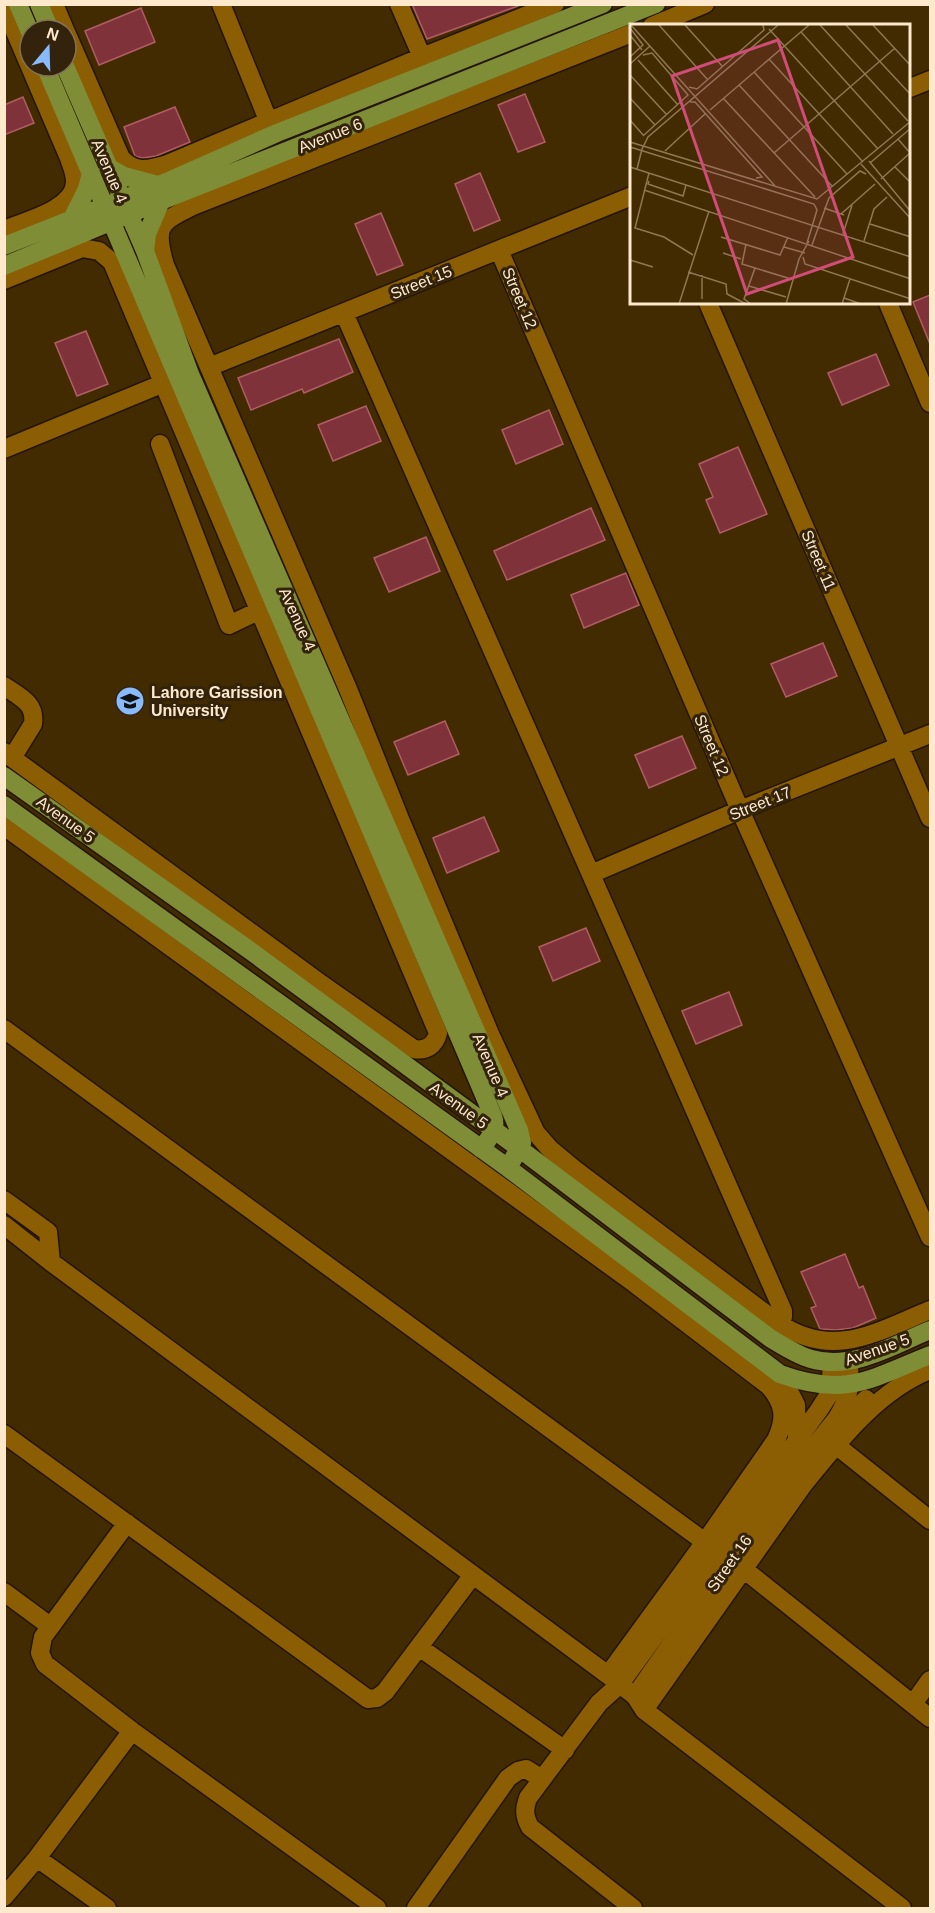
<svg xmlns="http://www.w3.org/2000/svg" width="935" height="1913" viewBox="0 0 935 1913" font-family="Arial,sans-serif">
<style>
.building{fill:#80323b;stroke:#b05d65;stroke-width:1.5}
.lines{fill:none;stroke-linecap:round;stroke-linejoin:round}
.minor-casing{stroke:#241501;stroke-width:21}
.major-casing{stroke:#241501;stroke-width:21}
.minor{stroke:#8c5e04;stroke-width:18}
.major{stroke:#7f8d37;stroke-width:18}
.labels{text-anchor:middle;stroke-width:6;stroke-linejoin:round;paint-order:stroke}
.street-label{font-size:16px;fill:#fee9cd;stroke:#33230c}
.poi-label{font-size:16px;font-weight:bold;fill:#fee9cd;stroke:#33230c;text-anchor:start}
.inset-road{fill:none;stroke:#8e7753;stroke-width:1.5}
.view{fill:#d14c78;fill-opacity:0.15;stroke:#d14c78;stroke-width:3}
.inset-edge{fill:none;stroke:#fee9cd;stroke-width:3}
</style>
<rect width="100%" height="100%" fill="#432b01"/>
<path class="building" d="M412,4H518V6L427,39Z
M141,8L155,42L99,65L85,31Z
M525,94L545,142L518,152L498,105Z
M23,97L34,123L4,135V105Z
M175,107L190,142L156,156L142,158L135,156L124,127Z
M480,173L500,220L474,231L455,184Z
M381,213L403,265L377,275L355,224Z
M930,295V344L913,302Z
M86,331L108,384L77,396L55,343Z
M339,339L353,372L304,393L302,389L251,410L238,378Z
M876,354L889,385L842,405L828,373Z
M366,406L381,441L333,461L318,425Z
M549,410L563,444L516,464L502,430Z
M738,447L767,514L720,533L706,500L713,497L699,464Z
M591,508L605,540L507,580L494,551Z
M426,537L440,571L389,592L374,558Z
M626,573L639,605L584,628L571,595Z
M823,643L837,676L786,697L771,664Z
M445,721L459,754L408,775L394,742Z
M682,736L696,768L649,788L635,755Z
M484,817L499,851L447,873L433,838Z
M586,928L600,961L553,981L539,947Z
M729,992L742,1025L696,1044L682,1011Z
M845,1254L859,1288L863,1286L876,1318L853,1328L836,1330L820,1329L811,1308L816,1306L801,1272Z"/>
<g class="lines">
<g class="minor-casing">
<path id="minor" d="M54,4L65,30
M221,4L268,120
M399,4L422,57
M4,6L69,158C71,165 75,173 75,181C76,209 25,221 4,230
M652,26L705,4
M66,32L121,158C134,173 148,170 165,165L422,57L555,4
M632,33L193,206C158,223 154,227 165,265L348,689L400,819L490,1034L536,1133L550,1149L574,1169L778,1323
M910,88L930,80
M499,250L740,810L930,1237
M4,280L82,248L99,251L112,262L438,1033C435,1046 426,1051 414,1049L320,983L4,752
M708,303L930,818
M888,303L930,403
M344,313L783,1311V1317L778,1323C834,1360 876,1332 930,1310
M209,367L632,196
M160,444L229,625L260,610
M4,449L164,383
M4,686C20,697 36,703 33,724L12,758
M4,826L634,1283L769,1386C785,1405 786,1418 776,1440L705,1542L608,1675
M591,874L740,810L930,734
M4,1029L705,1542L731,1559L930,1718
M4,1200L48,1232L51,1262
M4,1225L51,1262L608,1675L635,1696L644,1710L902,1908
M780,1374L796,1405L797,1438
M837,1418C850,1397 850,1387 849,1362
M4,1434L368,1699L377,1698L385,1692L473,1575
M837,1446L930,1520
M127,1523L43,1637L40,1653L45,1664L132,1731L377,1908
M4,1592L50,1626
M419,1647L565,1750
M635,1696L775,1496L837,1418L853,1412L866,1399
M913,1704L930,1680
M644,1710L803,1485C838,1442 877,1391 930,1370
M37,1858L107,1908
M4,1897L37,1858L132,1731
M416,1908L508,1778L518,1771L526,1769L542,1779
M633,1908L530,1827C524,1816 524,1809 528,1798L599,1703L620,1684L819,1410L830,1393L832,1363"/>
</g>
<g class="major-casing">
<path id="major" d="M18,4L30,32
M39,4L50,30
M45,66L493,1116C498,1130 489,1138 481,1149
M65,66L145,251L190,374L519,1130L522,1143L508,1168
M108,167L124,176L158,185
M72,219L87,189L91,173
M4,246L171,180L277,133L603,4
M145,251L147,234L161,201
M4,266L161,201L656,4
M4,776L252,952L520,1149L770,1338C783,1346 797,1355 811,1359C853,1371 893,1345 930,1330
M4,805L508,1168L780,1374C846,1398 870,1379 930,1355"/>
</g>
<use href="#minor" class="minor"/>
<use href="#major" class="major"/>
</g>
<defs>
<g id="university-disc" transform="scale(1.5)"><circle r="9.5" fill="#88bafc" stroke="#33230c"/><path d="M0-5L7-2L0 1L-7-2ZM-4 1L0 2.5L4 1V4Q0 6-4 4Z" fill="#111"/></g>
</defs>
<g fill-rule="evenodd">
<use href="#university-disc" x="130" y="701"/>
</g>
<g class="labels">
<g class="street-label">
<text transform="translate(330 135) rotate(-22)" y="6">Avenue 6</text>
<text transform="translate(110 171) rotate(67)" y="6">Avenue 4</text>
<text transform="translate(421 282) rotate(-22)" y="6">Street 15</text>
<text transform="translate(520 298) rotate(67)" y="6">Street 12</text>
<text transform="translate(819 560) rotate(67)" y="6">Street 11</text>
<text transform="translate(298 619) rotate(66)" y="6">Avenue 4</text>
<text transform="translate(712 745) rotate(67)" y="6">Street 12</text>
<text transform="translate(760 803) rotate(-22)" y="6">Street 17</text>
<text transform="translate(66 819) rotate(36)" y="6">Avenue 5</text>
<text transform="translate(491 1065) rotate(67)" y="6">Avenue 4</text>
<text transform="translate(459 1105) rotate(36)" y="6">Avenue 5</text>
<text transform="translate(877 1349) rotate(-19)" y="6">Avenue 5</text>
<text transform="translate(729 1563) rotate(-55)" y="6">Street 16</text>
</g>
<g class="poi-label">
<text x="151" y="698">Lahore Garission<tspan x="151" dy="18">University</tspan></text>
</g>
</g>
<g transform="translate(630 24)">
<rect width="280" height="280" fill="#432b01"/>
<path class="inset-road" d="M1,1L146,163M29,1L77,55M55,1L92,42M190,1L278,97M216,1L281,71M243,1L281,42M0,4L13,21L0,33M139,5L248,125M171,8L263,110M0,11L12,26M13,31L22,29L58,71L14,111M139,35L233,138M8,36L48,81M0,40L20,22M124,48L217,150M0,51L37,91M109,61L202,162M59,63L67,65L134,6L133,1M0,74L25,101M93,74L185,173M60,78H65L132,153L126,154M80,86L179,1M0,96L14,112M268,115L281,130M0,118L187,175L281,97M0,123L184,180L187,186L177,219M12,125L18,113L148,1M35,127L76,89M144,129L265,24M239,137L281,188M240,139L281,104M231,140L281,195M0,143L281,233M265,143L281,159M7,145L12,125M19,149L5,204L34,213L63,231M251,155L280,129M19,157L18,160L53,172L56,161M14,166L281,255M194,184L214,191M211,190L245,160M240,200L281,213M213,210L222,181M91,213L150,231L158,213M234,217L244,185L257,173M116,220L112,240L161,255M182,221L199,174L230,147L236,150M154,223L175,229M93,229L111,235M173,233L175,240L281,275M0,236L23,243M58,248L96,260L97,270L116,280M72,251V275M119,262L156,273M214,274L231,280M49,280L79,187M121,280L114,275L125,244M156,280L169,235L179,217M212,280L220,255"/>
<path class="view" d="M148,16L223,233L117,270L42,52Z"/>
<rect width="280" height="280" class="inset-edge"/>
</g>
<rect width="935" height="1913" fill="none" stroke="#fee9cd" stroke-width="12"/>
<g transform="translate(48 48) rotate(19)"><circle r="28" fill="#33230c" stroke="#847259" stroke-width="1.5"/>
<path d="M0-4.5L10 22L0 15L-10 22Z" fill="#88bafc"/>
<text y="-9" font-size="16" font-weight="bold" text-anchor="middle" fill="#fee9cd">N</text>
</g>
</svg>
